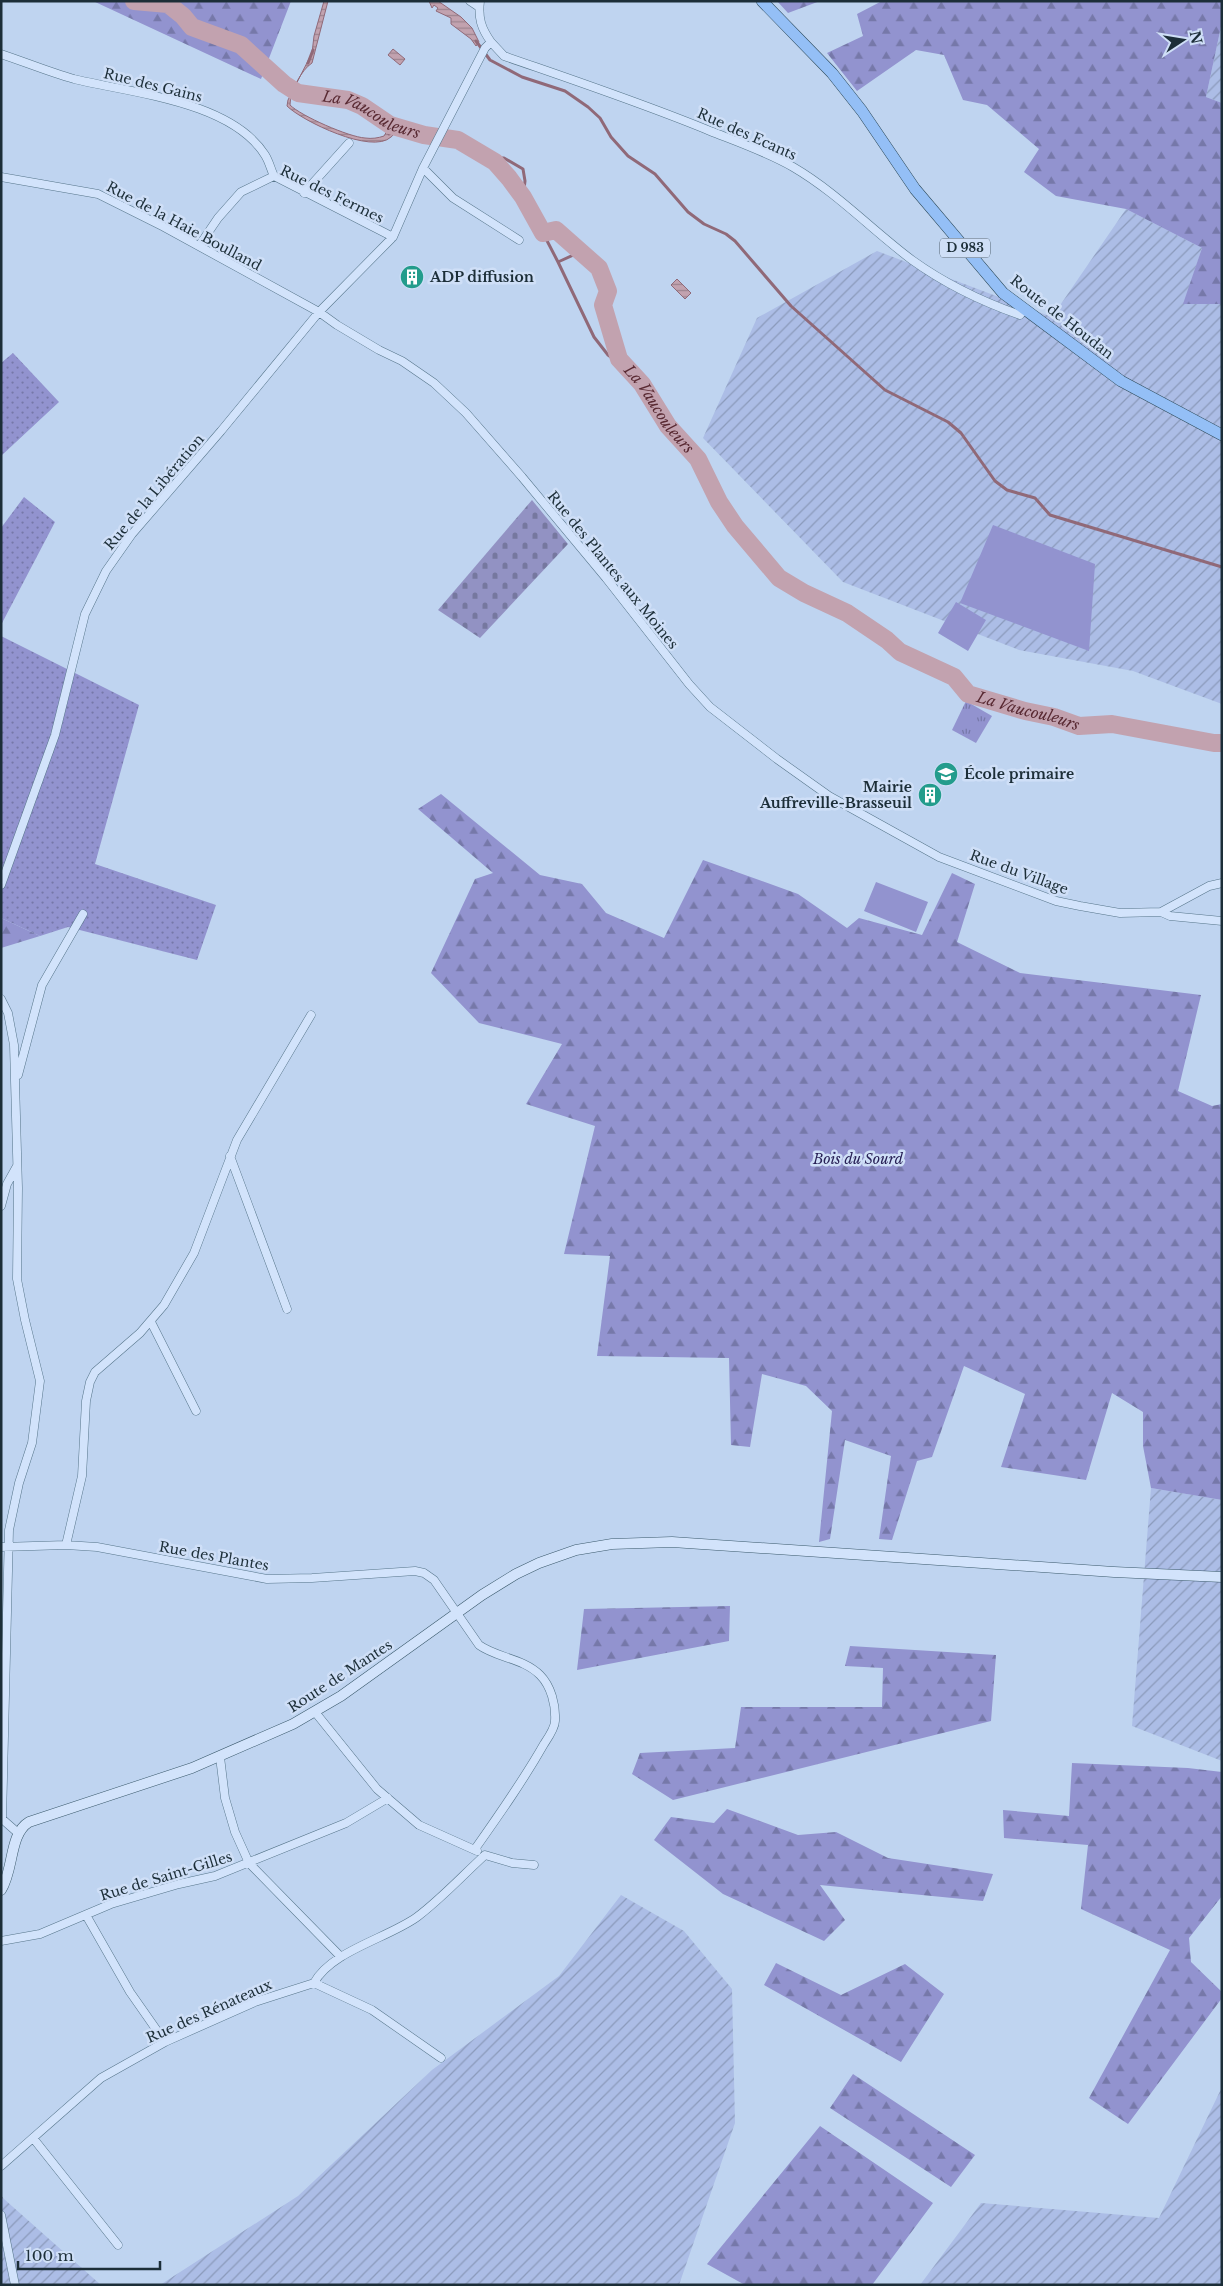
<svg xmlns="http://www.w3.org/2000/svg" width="1223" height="2286" viewBox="0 0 1223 2286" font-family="'Libre Baskerville',serif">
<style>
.farmland{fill:url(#farmland-furrows)}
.grass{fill:url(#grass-dots)}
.forest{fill:url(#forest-firs)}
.cemetery{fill:url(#cemetery-stones)}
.park{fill:url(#park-tufts)}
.garden{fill:#9293cf}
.water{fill:url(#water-rules);stroke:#906978}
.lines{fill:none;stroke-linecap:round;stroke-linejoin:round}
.stream{stroke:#906978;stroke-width:3}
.river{stroke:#c2a2af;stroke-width:18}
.minor-casing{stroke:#56758a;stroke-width:9}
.secondary-casing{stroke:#3a596b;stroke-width:11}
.primary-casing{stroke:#2b4857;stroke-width:12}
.minor{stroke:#d2e3fb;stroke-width:8}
.secondary{stroke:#d2e3fb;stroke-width:10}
.primary{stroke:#94bff6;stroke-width:11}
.labels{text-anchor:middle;stroke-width:5;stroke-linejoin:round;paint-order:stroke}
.shield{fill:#cfdff7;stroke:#526371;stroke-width:1}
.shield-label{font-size:12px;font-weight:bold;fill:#1c2e38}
.street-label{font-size:14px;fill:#1c2e38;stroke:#cfdff7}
.poi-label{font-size:14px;font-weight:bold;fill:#1c2e38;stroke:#cfdff7;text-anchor:start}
.park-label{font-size:14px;font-style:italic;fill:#282156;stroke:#cfdff7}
.water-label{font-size:15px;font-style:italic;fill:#592a33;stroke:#cfdff7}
</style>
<defs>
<pattern id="farmland-furrows" width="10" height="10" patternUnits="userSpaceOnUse" patternTransform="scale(1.25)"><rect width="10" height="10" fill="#acbde6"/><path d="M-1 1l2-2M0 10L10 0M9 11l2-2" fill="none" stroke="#8b9abb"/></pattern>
<pattern id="grass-dots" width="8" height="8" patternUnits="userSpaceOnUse" patternTransform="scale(1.25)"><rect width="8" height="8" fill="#9293cf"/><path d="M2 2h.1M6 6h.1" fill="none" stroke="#7678a9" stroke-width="1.8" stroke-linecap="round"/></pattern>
<pattern id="forest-firs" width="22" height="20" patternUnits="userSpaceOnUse" patternTransform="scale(1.25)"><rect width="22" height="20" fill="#9293cf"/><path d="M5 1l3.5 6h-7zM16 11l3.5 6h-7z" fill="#7678a9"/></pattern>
<pattern id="cemetery-stones" width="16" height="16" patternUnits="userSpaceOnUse" patternTransform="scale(1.25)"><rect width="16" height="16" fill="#9292c3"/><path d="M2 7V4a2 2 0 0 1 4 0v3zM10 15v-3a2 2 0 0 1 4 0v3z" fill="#76789f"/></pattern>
<pattern id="park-tufts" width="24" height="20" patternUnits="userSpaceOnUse" patternTransform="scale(1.25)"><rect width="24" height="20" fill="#9293cf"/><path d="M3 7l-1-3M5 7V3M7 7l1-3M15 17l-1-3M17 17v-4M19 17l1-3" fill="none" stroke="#7678a9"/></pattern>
<pattern id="water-rules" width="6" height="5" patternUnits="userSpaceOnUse" patternTransform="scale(1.25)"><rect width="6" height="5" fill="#c2a2af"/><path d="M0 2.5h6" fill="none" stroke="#9d848f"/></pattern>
</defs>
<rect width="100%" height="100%" fill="#bfd4f0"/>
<path class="farmland" d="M1222,22V103L1206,97Z
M1126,209L1202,248L1184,304H1222V704L1133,671L1019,650L843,582L703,438L757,318L877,251L1052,317Z
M1151,1488L1222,1500V1761L1132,1726Z
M621,1895L684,1931L732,1989L735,2123L679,2285H160L298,2196L432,2070L559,1976Z
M1222,2087V2285H920L981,2203L1159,2218Z
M1,2195L4,2199L101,2285H1Z"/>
<path class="grass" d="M13,353L59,402L1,456V363Z
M24,497L55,522L1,625V528Z
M1,636L139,705L95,864L216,905L197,960L68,927L40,936L1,918Z"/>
<path class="forest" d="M93,1H291L261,79Z
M777,1H820L788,13Z
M882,1H1222V22L1206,97L1222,103V304H1183L1202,248L1126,209L1056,196L1024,172L1039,149L987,105L963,100L944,55L916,50L857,91L827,53L863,36L857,14Z
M441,794L540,875L582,884L606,913L664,938L703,860L798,894L847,928L859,918L922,935L952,873L975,884L957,942L1020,973L1201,995L1178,1091L1212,1106L1222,1104V1500L1151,1488L1143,1446V1412L1112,1393L1086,1480L1001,1467L1025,1394L964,1366L932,1457L917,1461L892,1540L879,1539L891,1456L845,1440L830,1539L819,1542L832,1411L806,1386L762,1374L750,1447L731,1445L729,1358L597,1356L610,1256L564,1254L595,1126L526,1104L562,1044L479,1023L431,973L475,879L493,873L418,809Z
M1,918L40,936L1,948Z
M730,1606L729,1641L577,1670L584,1609Z
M850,1646L996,1655L991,1721L673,1800L632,1774L640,1753L735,1748L741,1707H882L883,1668L845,1666Z
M1072,1763L1188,1768L1222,1772V1896L1189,1938L1191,1962L1222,1992V1998L1128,2124L1089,2098L1170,1950L1081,1909L1088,1845L1004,1838L1003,1810L1069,1816Z
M727,1809L798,1835L836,1832L888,1858L993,1874L983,1901L820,1885L845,1920L824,1941L723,1894L654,1840L671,1817L714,1823Z
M776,1963L841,1995L905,1964L944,1994L901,2062L764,1985Z
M853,2074L975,2155L951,2187L830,2108Z
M820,2126L933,2203L872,2285H745L707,2264Z"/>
<path class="cemetery" d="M532,500L568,544L480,638L438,610Z"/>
<path class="park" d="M966,701L992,716L976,743L952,730Z"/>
<path class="garden" d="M993,525L1095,564L1089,651L960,603Z
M956,602L986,620L968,651L938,633Z
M876,882L928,902L916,932L864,911Z"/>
<path class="water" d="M324,1H328L312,63C301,70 290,92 290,105C301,116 349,137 365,138C372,139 378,138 384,136L387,131L385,128L395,131C394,133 393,136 391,137C372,155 302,121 287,106L288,100L312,53L314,36Z
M429,1H438L461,17L472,28L479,42L476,46L471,39L451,24V18L436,11L438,8L434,5L432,8Z
M393,49L405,59L400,65L388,55Z
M677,279L691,293L685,299L671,285Z"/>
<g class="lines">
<path class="stream" d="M476,41L490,60L522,77L565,91L588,107L600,118L611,137L628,156L655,174L688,212L704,224L726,234L735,241L791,306L885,390L948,422L961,433L995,481L1007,490L1035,498L1050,515L1222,567
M308,63L313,50
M389,134L394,126
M488,158H504L523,169L525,181L523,197
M543,233L558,262L580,252
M558,262L594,337L608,355L627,369"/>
<path class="river" id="s1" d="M134,1L168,4L183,16L192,27L241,45L284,84L298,93L348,100L362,106L390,125L424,135L458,140L495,162L509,178L523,197L543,233L556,230L599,268L608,291L603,305L619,359L642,384L668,426L698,459L719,502L735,526L779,578L804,593L847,613L887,640L900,652L954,677L968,694L1025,711L1054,717L1079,726L1112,724L1214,743H1222"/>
<g class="minor-casing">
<path id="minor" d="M470,1L479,7
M491,42L504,56C573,80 642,103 710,131C738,142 767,152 793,167C836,192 872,230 912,260C944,283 983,302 1020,315L1024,310
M1,54C25,62 49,72 74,79C131,93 231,101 265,155C269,161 271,170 274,176
M423,168L453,198L519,240
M1,177L98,194L164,227L319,312L337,325L379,350L402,361L434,383L466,413L522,477L606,578L689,684L710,707L777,759L829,796L939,857L1056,901L1080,906L1120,913L1161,912L1209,886L1222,883
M304,193L349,143
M199,246L218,218L241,192L274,176L393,237
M1,885L55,735L85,614L106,571L132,534L221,431L319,312L393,237L423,168L485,48L491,42C481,28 478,18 480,1
M1161,912L1170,916L1222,921
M1,999L8,1013L14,1045L18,1188L17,1279L25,1320L40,1381L32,1443L19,1483L9,1530L2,1819L18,1833
M18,1075L42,985L83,914
M230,1156L287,1309
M1,1206L7,1184L17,1166
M151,1322L196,1411
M66,1545L82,1476L86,1401L90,1382L95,1372L140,1333L164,1305L194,1253L237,1140L311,1015
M1,1547L66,1545L97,1547L267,1579L312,1578L415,1571L424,1573L434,1580L479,1645C497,1658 523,1658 540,1675C551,1686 556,1705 555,1721C555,1728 548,1738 544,1744C523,1781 499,1815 475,1849
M315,1712L377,1789L419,1825L477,1851
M220,1757L225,1798L235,1832L249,1863L341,1957
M86,1915L130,1992L165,2042
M1,1941L40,1934L111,1904L179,1884L215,1876L346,1823L388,1798
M314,1983L372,2010L441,2058
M33,2138L118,2245
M1,2166L101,2078L165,2042L255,2002L314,1983C331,1951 388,1938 417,1917C441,1899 463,1875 485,1855L512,1863L534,1865
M1,2215L15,2285"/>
</g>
<g class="secondary-casing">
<path id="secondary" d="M1,1890C14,1870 9,1834 29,1822L192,1768L293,1724L341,1696L482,1595L516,1574L539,1563L576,1550L612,1544L672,1542L1114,1572L1222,1577"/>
</g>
<g class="primary-casing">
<path id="primary" d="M762,1L832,73L862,111L915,189L1003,293L1121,381L1222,435"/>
</g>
<use href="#minor" class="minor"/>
<use href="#secondary" class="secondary"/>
<use href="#primary" class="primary"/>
</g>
<defs>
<g id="building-disc" transform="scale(1.25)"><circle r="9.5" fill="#239c8c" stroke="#cfdff7"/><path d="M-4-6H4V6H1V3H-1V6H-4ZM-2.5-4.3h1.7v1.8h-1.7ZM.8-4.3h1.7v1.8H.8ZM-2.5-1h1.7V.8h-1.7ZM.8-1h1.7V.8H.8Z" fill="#fff"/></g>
<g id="school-disc" transform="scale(1.25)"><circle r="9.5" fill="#239c8c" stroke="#cfdff7"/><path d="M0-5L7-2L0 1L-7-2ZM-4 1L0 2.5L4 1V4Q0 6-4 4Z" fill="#fff"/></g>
</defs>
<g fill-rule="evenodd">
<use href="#building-disc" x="412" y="277"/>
<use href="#school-disc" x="946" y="774"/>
<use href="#building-disc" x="930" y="795"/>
</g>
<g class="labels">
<rect class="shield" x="940" y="238.5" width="50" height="19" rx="4"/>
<g class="shield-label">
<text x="965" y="252">D 983</text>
</g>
<g class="street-label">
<text transform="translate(153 85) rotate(14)" y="5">Rue des Gains</text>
<text transform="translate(747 134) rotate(24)" y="5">Rue des Ecants</text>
<text transform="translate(332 194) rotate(26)" y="5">Rue des Fermes</text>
<text transform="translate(184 226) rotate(28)" y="5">Rue de la Haie Boulland</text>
<text transform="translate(1062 317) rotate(38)" y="5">Route de Houdan</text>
<text transform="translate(154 492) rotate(-50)" y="5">Rue de la Libération</text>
<text transform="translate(613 570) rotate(51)" y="5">Rue des Plantes aux Moines</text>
<text transform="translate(1019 872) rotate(20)" y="5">Rue du Village</text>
<text transform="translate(214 1556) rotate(10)" y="5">Rue des Plantes</text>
<text transform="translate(340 1676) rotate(-33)" y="5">Route de Mantes</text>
<text transform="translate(166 1876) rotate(-17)" y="5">Rue de Saint-Gilles</text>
<text transform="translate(209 2011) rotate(-24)" y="5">Rue des Rénateaux</text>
</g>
<g class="poi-label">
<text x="430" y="282">ADP diffusion</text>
<text x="964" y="779">École primaire</text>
<text x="912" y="792" text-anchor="end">Mairie<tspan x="912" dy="16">Auffreville-Brasseuil</tspan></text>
</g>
<g class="park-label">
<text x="858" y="1164">Bois du Sourd</text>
</g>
<g class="water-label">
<text dy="5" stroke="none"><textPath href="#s1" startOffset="272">La Vaucouleurs</textPath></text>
<text dy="5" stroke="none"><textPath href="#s1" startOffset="724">La Vaucouleurs</textPath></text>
<text dy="5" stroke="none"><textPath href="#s1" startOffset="1219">La Vaucouleurs</textPath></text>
</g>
</g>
<rect width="1223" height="2286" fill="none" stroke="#1c2e38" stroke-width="5"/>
<g transform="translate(1183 40) rotate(78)" stroke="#cfdff7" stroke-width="4" paint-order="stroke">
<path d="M0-4L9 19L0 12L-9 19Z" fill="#1c2e38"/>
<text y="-8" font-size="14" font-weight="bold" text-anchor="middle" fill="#1c2e38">N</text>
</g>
<path d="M18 2261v8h142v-8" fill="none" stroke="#1c2e38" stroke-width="2.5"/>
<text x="25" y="2261" font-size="15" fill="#1c2e38" stroke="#cfdff7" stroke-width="4" paint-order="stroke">100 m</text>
</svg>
